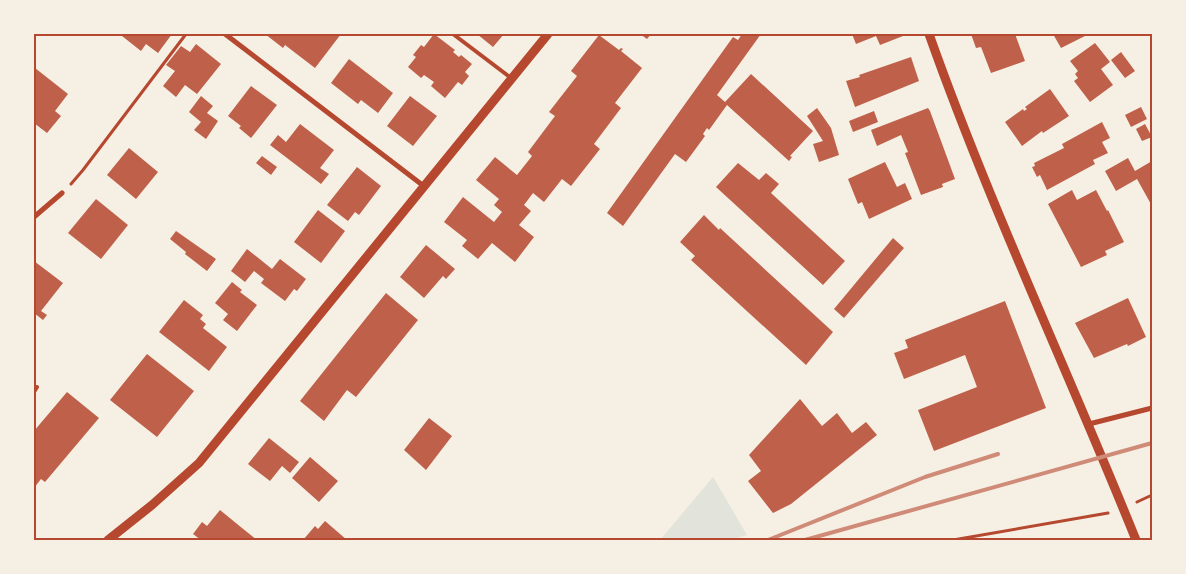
<svg xmlns="http://www.w3.org/2000/svg" width="1186" height="574" viewBox="0 0 1186 574" font-family="'Source Serif 4',serif">
<style>
.green{fill:#e2e4dc}
.building{fill:#bf614a}
.lines{fill:none;stroke-linecap:round;stroke-linejoin:round}
.path{stroke:#b5482f;stroke-width:3}
.service{stroke:#b5482f;stroke-width:4}
.minor{stroke:#b5482f;stroke-width:5}
.tertiary{stroke:#b5482f;stroke-width:9}
.rail{stroke:#cf8b77;stroke-width:4}
.neatline{fill:none;stroke:#b5482f;stroke-width:2}
</style>
<rect width="100%" height="100%" fill="#f6efe4"/>
<path class="green" d="M713,477L747,535L731,540H660Z"/>
<path class="building" d="M124,34H172L158,53L146,44L141,51L122,36Z
M265,34H341L315,68L285,45L283,48Z
M434,34L455,50L453,52L459,57L461,55L472,64L465,72L469,76L462,85L458,82L445,98L431,86L434,82L424,75L421,78L408,67L416,57L413,55L421,45L424,47Z
M477,34H504L493,47Z
M640,34H651L647,39Z
M742,34H761L717,95L725,102L751,74L813,131L790,156L792,157L789,161L727,105L709,130L707,128L703,134L705,136L686,162L675,154L623,226L607,213L733,37L738,40Z
M852,34H902L903,36L880,45L876,36L856,44Z
M971,34H1015L1025,61L991,73L981,47L976,48Z
M1053,34H1089L1061,48Z
M599,35L619,50L621,48L623,49L621,51L642,68L615,103L621,108L594,144L600,149L571,186L562,179L544,202L533,193L524,205L531,211L519,225L534,237L515,262L492,243L478,259L462,246L467,240L444,222L463,197L494,222L502,212L494,205L499,199L476,180L495,157L517,175L532,156L528,152L555,116L549,112L577,76L571,71Z
M1095,43L1110,62L1101,69L1113,85L1090,102L1074,81L1078,78L1075,74L1078,71L1070,61Z
M196,44L221,64L197,94L185,85L176,97L163,86L175,71L166,65L181,46L190,52Z
M1121,52L1135,71L1125,78L1111,60Z
M911,57L919,81L855,107L846,81L860,77L859,75Z
M349,59L393,93L378,113L361,100L358,104L331,83Z
M35,68L68,94L55,111L61,116L47,133L34,123Z
M251,86L277,105L251,138L239,128L241,126L228,116Z
M1050,89L1069,116L1043,133L1042,131L1022,146L1005,122L1023,109L1024,111L1027,109L1025,107Z
M201,96L213,106L207,113L218,121L206,139L194,130L201,122L189,112Z
M410,96L437,116L413,146L387,126Z
M1141,107L1147,119L1131,127L1125,115Z
M817,108L831,128L839,155L819,162L813,144L823,141L807,116Z
M928,108L930,111L955,179L942,184L943,187L921,195L905,153L908,152L901,135L877,146L871,130Z
M874,111L878,122L853,132L849,121Z
M1102,122L1110,138L1102,142L1108,153L1093,160L1095,164L1047,190L1040,175L1037,177L1032,167L1035,166L1034,163L1064,148L1062,144Z
M300,124L334,150L320,168L329,174L321,184L270,145L278,135L286,142Z
M1145,124L1152,137L1142,141L1136,129Z
M129,148L158,172L136,199L107,175Z
M262,156L277,167L271,175L256,163Z
M1128,158L1135,171L1152,161V206L1137,179L1116,191L1105,171Z
M885,162L897,187L905,183L912,199L869,219L862,202L858,204L848,179Z
M738,163L759,180L766,173L779,184L771,193L845,261L823,285L716,187Z
M357,167L381,186L359,215L355,212L348,221L327,205Z
M1072,190L1077,200L1096,190L1107,211L1108,210L1124,242L1105,251L1107,255L1081,267L1048,204Z
M96,199L128,225L101,259L68,233Z
M318,210L345,231L321,263L294,242Z
M704,215L719,230L720,228L833,332L806,365L691,260L695,256L680,242Z
M176,231L216,259L207,271L185,254L186,252L170,239Z
M893,238L904,248L844,318L834,309Z
M426,245L455,269L446,279L443,276L424,298L400,277Z
M247,249L272,269L280,259L306,279L297,291L294,289L285,301L261,283L264,279L254,271L245,282L231,271Z
M34,261L63,283L41,311L47,315L43,320L34,313Z
M232,282L242,290L240,292L257,305L237,331L223,320L228,314L215,303Z
M386,293L418,320L356,397L347,390L324,421L300,401Z
M1128,298L1146,337L1128,346L1127,344L1094,358L1075,323Z
M184,300L203,315L200,319L206,324L203,328L227,347L209,371L159,332Z
M1005,301L1046,408L934,451L918,410L977,387L965,355L904,379L894,353L908,348L905,340Z
M147,354L194,391L157,437L110,400Z
M67,392L99,418L45,482L41,479L34,488V431Z
M800,399L822,426L837,413L852,433L866,422L877,435L791,504L773,513L748,481L761,471L749,455Z
M429,418L452,436L426,470L404,450Z
M269,438L299,462L290,473L282,466L270,481L248,464Z
M310,457L338,481L319,502L292,478Z
M220,510L242,528L257,540H201L193,534L202,522L207,526Z
M325,521L347,540H303L315,526L318,529Z"/>
<g class="lines">
<path class="path" d="M71,184L83,170L186,34
M1137,502L1152,495
M953,540L1108,513"/>
<path class="service" d="M453,34L511,78
M34,392L37,387"/>
<path class="minor" d="M225,34L425,187
M34,217L62,193
M1089,424L1152,408"/>
<path class="tertiary" d="M929,34C990,206 1068,371 1136,540
M108,540L152,505L199,463L548,34"/>
<path class="rail" d="M768,540L925,477L998,454
M805,540L1152,443"/>
</g>
<rect width="1186" height="574" fill="none" stroke="#f6efe4" stroke-width="70"/>
<rect x="35" y="35" width="1116" height="504" class="neatline"/>
</svg>
